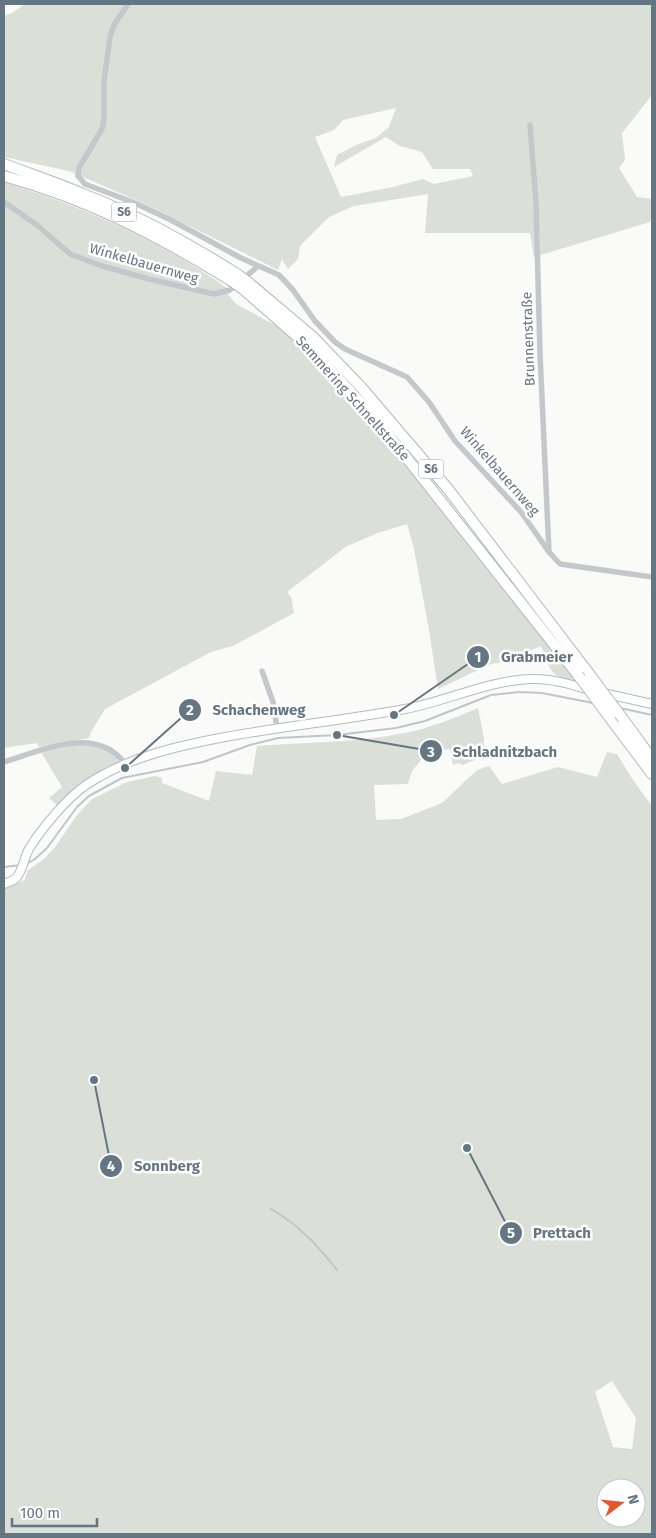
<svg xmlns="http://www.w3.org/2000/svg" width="656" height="1538" viewBox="0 0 656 1538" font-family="'Fira Sans',sans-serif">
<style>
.green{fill:#dadfd7;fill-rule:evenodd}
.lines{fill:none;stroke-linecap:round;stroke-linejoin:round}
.stream{stroke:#bbc7cb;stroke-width:2}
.secondary-casing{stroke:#b3babf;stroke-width:10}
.highway-casing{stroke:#b4b9bd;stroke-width:12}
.street{stroke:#c3c8cc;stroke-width:5.5}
.secondary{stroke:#fff;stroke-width:8}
.highway{stroke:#fff;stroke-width:10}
.highway-bridge-casing{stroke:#b4b9bd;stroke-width:12;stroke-linecap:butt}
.highway-bridge{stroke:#fff;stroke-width:10}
.labels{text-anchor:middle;stroke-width:5;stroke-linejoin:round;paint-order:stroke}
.shield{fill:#fff;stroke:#939fa8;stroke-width:1}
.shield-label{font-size:12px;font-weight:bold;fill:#657683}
.street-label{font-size:14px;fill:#657683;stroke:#fff}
.leader{fill:none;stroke:#657683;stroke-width:2}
.callout-dot{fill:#657683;stroke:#fff;stroke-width:2}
.mark-label{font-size:15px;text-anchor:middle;font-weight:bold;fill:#fff}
.callout-label{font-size:15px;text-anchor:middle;font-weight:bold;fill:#657683;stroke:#fff;stroke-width:5;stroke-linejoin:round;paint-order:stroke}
</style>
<rect width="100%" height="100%" fill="#fafaf8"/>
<path class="green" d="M25,4H652V95L622,133L625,160L619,168L637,197L652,199V217L650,222L534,257L530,233H425L428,194L354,206L329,217L300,246L298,259L288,269L282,259L278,270L145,204L69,171L4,157V16L12,13ZM396,108L389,127L376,138L356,145L337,155L334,167L386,137L400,146L422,152L433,169H470L473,176L434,184L423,179L393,187L341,197L315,137L334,130L343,120Z
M4,182C84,207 161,241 230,290L226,292L236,304L286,331L336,381L403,458L576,682C547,675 552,671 541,646L503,662L491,664L438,689L429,630L414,549L407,524L378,533L347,546L287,592L291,597L294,613L233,646L211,652L105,709L91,732L89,738L39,747L37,743L4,748Z
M478,708L484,738V756L463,765L459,763L453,765L450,749L427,753L412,771L408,784L374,785L376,820L401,819L442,803L477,770L489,766L502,784L558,767L597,777L607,752L617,754L633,780L652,806V1534H4V888L25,880L27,871L44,859L55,847L77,815L92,799L127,782L155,776L162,778V783L209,801L216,771L252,775L257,746C306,742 357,743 405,733C430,728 454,718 478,708ZM612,1381L636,1418L632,1449L613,1447L595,1392ZM606,1488H636V1518H606Z
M79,744C94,746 112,748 120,763C97,776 75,786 58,806L49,798L62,787L41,752Z"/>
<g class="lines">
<path class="stream" d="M620,708L652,715
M26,864L35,859L47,848L77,807L89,796L122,778L203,762L250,745L278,738L337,735L396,728L425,721L491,695L519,692L542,693L593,703
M4,867L21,865
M271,1209C298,1224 318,1246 337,1270"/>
<g class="secondary-casing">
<path id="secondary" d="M603,693L652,704
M4,884C9,882 14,881 17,877C23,869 24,858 29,849C41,829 67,798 86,785C128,757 177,746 225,737C285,726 345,720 405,709C447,701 487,681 530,679C550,678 570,684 589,690"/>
</g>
<g class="highway-casing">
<path id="highway" d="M4,164C30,174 57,183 83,194C137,215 188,243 237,274
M4,176C88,199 157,235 230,280
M249,283L312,336L361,387L448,489L590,675
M243,289L308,346L376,419L578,675
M610,718L652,774
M623,719L652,759"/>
</g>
<path class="street" d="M128,4L114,25L110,37L104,81V120L102,129L83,161L79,168L78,176L85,184L135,203L171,220L239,257L279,275L293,290L315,321L335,342L345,349L407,377L429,402L455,441L521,512L549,552L560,564L652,577
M530,125L536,203L540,354L549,552
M4,202L37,225L70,254L102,266L149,279L214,294L230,290L257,267
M262,671L273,702L277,728
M4,762C40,751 97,724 125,764"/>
<use href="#secondary" class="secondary"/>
<use href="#highway" class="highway"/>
<g class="highway-bridge-casing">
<path id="highway-bridge" d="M237,274L249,283
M230,280L243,289
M578,675L610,718
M590,675L623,719"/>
</g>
<use href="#highway-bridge" class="highway-bridge"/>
</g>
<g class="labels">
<g class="shield">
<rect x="111.5" y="202.5" width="25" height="19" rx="4"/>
<rect x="418.5" y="459.5" width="25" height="19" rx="4"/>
</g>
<g class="shield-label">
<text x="124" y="216">S6</text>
<text x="431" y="473">S6</text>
</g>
<g class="street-label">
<text transform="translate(144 263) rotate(16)" y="5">Winkelbauernweg</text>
<text transform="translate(528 339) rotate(-92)" y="5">Brunnenstraße</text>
<text transform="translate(353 398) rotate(48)" y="5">Semmering Schnellstraße</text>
<text transform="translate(500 471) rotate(49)" y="5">Winkelbauernweg</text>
</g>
</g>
<path class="leader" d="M394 715L478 657M125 768L190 710M337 735L431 751M94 1080L111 1166M467 1148L511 1233"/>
<g class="callout-dot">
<circle cx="394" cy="715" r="5"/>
<circle cx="125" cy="768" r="5"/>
<circle cx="337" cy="735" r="5"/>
<circle cx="94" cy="1080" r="5"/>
<circle cx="467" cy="1148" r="5"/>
<circle cx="478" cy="657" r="12"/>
<circle cx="190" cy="710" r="12"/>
<circle cx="431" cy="751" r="12"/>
<circle cx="111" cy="1166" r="12"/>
<circle cx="511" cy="1233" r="12"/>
</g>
<g class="mark-label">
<text x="478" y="662">1</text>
<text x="190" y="715">2</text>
<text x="431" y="757">3</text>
<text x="111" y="1171">4</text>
<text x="511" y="1238">5</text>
</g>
<g class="callout-label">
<text x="537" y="662">Grabmeier</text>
<text x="259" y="715">Schachenweg</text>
<text x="505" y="757">Schladnitzbach</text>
<text x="167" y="1171">Sonnberg</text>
<text x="562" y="1238">Prettach</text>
</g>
<rect width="656" height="1538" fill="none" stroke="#657683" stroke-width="10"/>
<g transform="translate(621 1503) rotate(74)"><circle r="24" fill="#ffffff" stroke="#c1c8cd"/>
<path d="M0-4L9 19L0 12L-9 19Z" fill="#e4572e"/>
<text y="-8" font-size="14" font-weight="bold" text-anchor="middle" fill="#657683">N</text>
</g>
<path d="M12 1518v8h85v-8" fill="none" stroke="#657683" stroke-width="2.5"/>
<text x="20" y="1518" font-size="15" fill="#657683" stroke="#ffffff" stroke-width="4" paint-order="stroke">100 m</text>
</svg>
